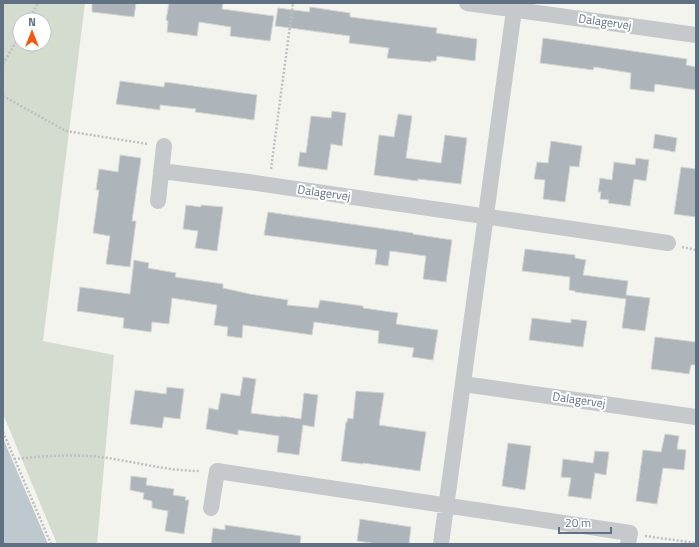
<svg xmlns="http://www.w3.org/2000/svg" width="699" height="547" viewBox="0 0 699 547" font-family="'Titillium Web',sans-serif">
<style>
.green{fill:#d4dcd0;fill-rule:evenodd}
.water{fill:#bec9cf}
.building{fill:#adb5bb;stroke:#d5d5d2}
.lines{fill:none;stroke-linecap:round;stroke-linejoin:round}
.path{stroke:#bec0c2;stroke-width:2.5;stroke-dasharray:2 2;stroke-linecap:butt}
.minor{stroke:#c6c9cc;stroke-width:16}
.labels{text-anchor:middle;stroke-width:4;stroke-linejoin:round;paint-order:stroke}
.street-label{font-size:12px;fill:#607184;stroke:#fff}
</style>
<rect width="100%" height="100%" fill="#f4f4ef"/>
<path class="green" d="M3,3H85L43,341L114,355L97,544H57L3,414ZM20,20H44V44H20Z"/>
<path class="water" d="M3,438L48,544H3Z"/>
<path class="building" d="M92,3H136L134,17L92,12Z
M169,3H223L222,9L274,16L270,41L230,36L231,27L199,22L197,36L167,32L168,21L166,20Z
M310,7L350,13V17L437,28L436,33L477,39L475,61L437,56L436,61H431V62L387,58L389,48L349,43L350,36L275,26L278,8L309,12Z
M543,38L687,59L686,65L696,67V90L655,84L654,92L630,89L631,73L594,67L593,70L540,63Z
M120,81L164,87L165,82L257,95L254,120L195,112L196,109L160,105V110L116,104Z
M332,111L346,113L342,146L331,144L327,170L298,166L300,152L306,153L311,116L331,118Z
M398,114L412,116L406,158L441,163L445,135L467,138L461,184L418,179V181L374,175L379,135L394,137Z
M655,134L677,138L675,152L653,148Z
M551,141L582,146L579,167L570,166L565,202L543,199L545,180L534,179L537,162L548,163Z
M120,155L141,158L132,221H136L130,267L106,264L110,236L93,233L99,190H96L99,169L118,172Z
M636,158L649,160L646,181L634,179L630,206L608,203L609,200L600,199L601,192H598L600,178L612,180L614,162L635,165Z
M681,167L696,169V217L674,214Z
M186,205L201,207V205L223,207L217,251L195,248L198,231L183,229Z
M268,212L413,233V234L452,240L446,282L423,279L426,256L390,251L388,266L375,264L377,250L264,235Z
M525,249L575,255V258L586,260L583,275L628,281L626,295L650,298L645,331L622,328L626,299L575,292V291L569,290L570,277L522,271Z
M134,260L149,263L148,268L176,273L175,277L223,284V288L250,294L288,300L287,305L318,308L320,300L363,306V308L398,313L396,324L438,330L433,360L412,357L414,348L378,343L379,331L314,322L312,335L243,325L242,338L227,336L228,327L214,325L217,305L172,298L169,324L152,322L151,332L123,328L124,318L77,311L80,287L130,294Z
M532,318L571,323V319L587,321L583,347L529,340Z
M655,337L696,342V365H691L689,374L651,369Z
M243,377L256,379L251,413L281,417V416L301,419L304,393L318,395L314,427L303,425L299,455L277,452L279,436L238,430V435L206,429L209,408L218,410L221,393L240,396Z
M167,387L184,389L180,419L164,417L162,428L130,424L135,390L166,394Z
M356,391L384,393L379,425L426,432L420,471L363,463V464L341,461L346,422H347L348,418L353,419Z
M665,434L679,436L677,449L686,450L684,470L663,468L657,504L636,501L643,450L661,452Z
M508,443L531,446L525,490L502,486Z
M595,451L609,452L606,475L595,473L591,499L568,496L571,478L561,477L563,459L593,463Z
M131,476L147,478L146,485L174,489L173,495L186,497L185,500H189L184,534L165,531L168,511L152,508V501L143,499L144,493L130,490Z
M360,519L411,527L409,544H372V543L357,541Z
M225,525L301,536L300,544H211L213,528L225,530Z"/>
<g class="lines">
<path class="path" d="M29,20L38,3
M3,64L20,35
M3,96L66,131L148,144
M271,169L293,3
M682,247L696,250
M3,432L51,544
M14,459C43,456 71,454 100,457C133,461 166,471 200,471
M645,536L696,543"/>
<path class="minor" d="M467,3L696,35
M161,171L249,182L668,243
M158,201L164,146
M463,384L696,417
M211,508L217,471L630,533L628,544
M441,544L514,10"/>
</g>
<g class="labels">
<g class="street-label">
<text transform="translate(605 22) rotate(8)" y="4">Dalagervej</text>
<text transform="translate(324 193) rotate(8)" y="4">Dalagervej</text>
<text transform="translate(579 400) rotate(8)" y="4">Dalagervej</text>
</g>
</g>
<rect width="699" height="547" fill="none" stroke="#607184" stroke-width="8"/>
<g transform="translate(32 32)"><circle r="19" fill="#ffffff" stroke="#bfc6ce"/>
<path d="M0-3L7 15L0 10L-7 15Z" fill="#f5590f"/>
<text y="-6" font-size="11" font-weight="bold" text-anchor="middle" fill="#607184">N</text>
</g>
<path d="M559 527v6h52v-6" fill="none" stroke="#607184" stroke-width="2"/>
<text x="565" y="527" font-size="12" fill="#607184" stroke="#ffffff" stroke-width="3" paint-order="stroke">20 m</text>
</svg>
